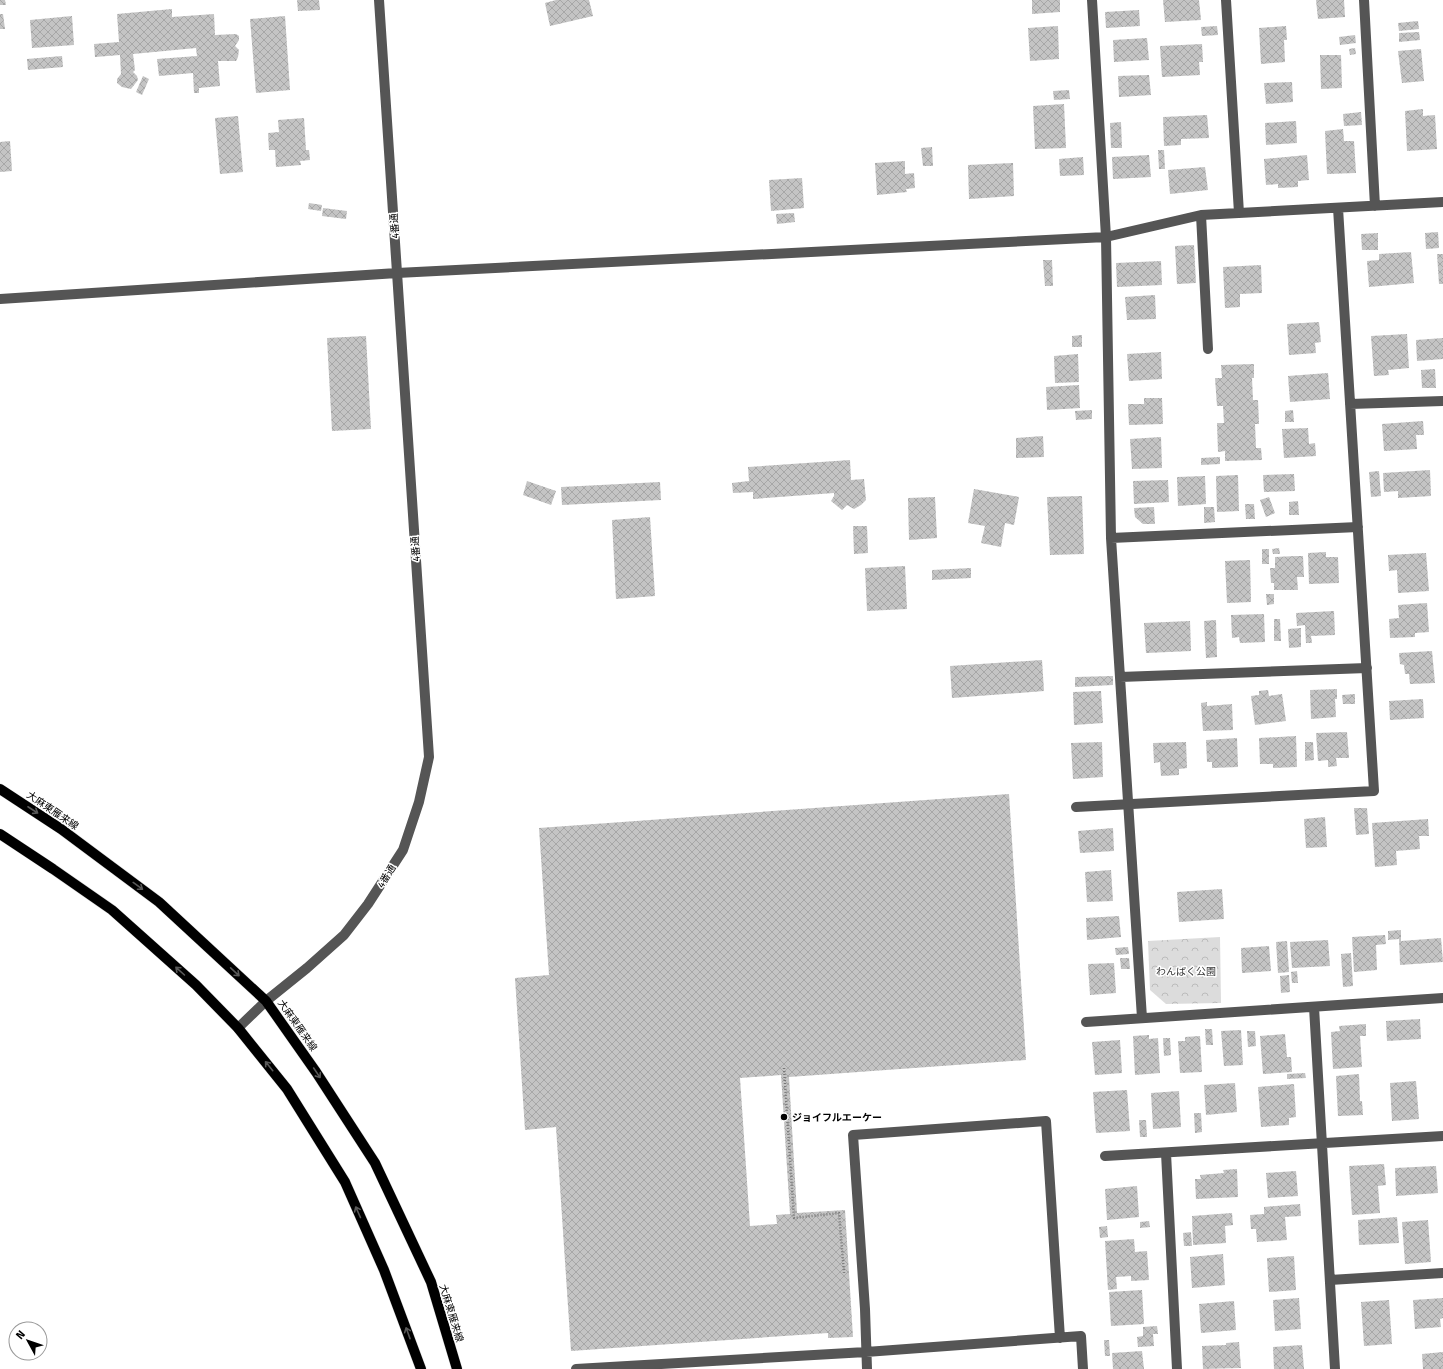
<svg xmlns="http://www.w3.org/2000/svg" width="1443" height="1369" viewBox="0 0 1443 1369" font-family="'Fira Sans','Noto Sans JP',sans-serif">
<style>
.park{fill:url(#park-crowns)}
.building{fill:url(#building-cross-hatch);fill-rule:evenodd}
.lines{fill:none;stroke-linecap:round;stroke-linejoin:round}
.major-casing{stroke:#dbdbdb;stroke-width:11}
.path{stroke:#777;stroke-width:2.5;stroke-dasharray:1 2;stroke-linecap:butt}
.minor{stroke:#555;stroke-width:10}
.major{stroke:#000;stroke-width:10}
.oneway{stroke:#595959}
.poi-dot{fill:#000;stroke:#fff;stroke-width:1.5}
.labels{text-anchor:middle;stroke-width:3;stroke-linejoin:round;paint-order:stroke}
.street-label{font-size:10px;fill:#000;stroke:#fff}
.park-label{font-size:10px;fill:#333;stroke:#fff}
.poi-label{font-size:10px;font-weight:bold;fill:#000;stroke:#fff;text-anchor:start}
</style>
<defs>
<pattern id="park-crowns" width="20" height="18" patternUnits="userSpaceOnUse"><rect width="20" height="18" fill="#dcdcdc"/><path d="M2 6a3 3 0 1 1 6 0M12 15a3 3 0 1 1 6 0" fill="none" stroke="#bbb"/></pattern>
<pattern id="building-cross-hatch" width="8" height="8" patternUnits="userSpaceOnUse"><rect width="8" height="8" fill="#c4c4c4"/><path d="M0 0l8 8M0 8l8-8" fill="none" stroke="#a7a7a7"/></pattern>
</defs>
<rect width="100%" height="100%" fill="#fff"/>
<path class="park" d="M1220,937L1221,1003L1166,1004L1150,990L1148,941Z"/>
<path class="building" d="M0,0H5L6,5H0Z
M297,0H319L320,10L298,11Z
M556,0H589L593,16L550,26L545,3Z
M1032,0H1060V12L1032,14Z
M1163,0H1199L1201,20L1165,22Z
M1316,0H1344L1345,17L1318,19Z
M172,9V17L214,14L215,35L236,34L239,36V40L235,46L239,50L238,57L236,61H218L220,86L199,88V93H194L193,73L159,76L157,59L197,56L196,48L133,54L135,70L133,72L137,76L138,80L131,89L122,87L117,83V79L121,74L120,55L95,57L94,44L119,42L117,14Z
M1139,10L1140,26L1106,28L1105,12Z
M0,14H3L5,29H0Z
M72,16L74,45L32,48L30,20Z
M285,16L290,90L256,93L250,19Z
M1418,21L1419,29L1399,31L1398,23Z
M1058,26L1059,59L1030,61L1028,28Z
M1217,26L1218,35L1202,36L1201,27Z
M1286,26L1287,40H1284L1285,62L1261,64L1259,28Z
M1419,32L1420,40L1399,42V33Z
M1355,35L1356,43L1340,45L1339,37Z
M1147,38L1149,60L1114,62L1113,40Z
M1202,44L1203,62H1199L1200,75L1162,77L1160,46Z
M1355,48L1356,54L1350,55L1349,49Z
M1421,49L1424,81L1402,83L1398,51Z
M1320,55H1341L1342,88L1321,89Z
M62,56L63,67L28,70L27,59Z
M1149,75L1151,95L1119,97L1118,76Z
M143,76L149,79L142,95L136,92Z
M1292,82L1293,102L1266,104L1264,83Z
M1069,90L1070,99L1054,100L1053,91Z
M1064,104L1066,148L1035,149L1033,106Z
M1423,109V116L1435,115L1437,149L1407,151L1405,111Z
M1361,112L1362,125L1344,126L1343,114Z
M1207,115L1209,138L1181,139V145L1164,146L1163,117Z
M238,116L243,172L220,174L215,118Z
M304,118L306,150H309L310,160L300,161L301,165L276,167L275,150H269L268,133L279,132L278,120Z
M1296,121L1297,143L1266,145L1265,123Z
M1121,122L1122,148H1111L1110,123Z
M1343,129L1344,141H1354L1356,173L1327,174L1325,131Z
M10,141L12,171L0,172V142Z
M932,147L933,166H923L921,148Z
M1158,150H1164L1165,169H1159Z
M1149,155L1151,177L1113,179L1112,157Z
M1307,155L1309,180L1298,181V187L1278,188V184L1266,185L1264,159Z
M1083,157L1084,175L1060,176L1059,159Z
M905,161V174L914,173L915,188L906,189L907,192L877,195L875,163Z
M1013,163L1014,196L969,199L968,165Z
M1205,167L1208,190L1170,194L1168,170Z
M802,178L804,208L771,211L769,180Z
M309,203L322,205L321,211L308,209Z
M323,208L347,211L346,219L322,216Z
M794,213L795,222L777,224L776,214Z
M1438,232L1439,248L1426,249L1425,233Z
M1378,233V250H1362L1361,234Z
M1194,245L1196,283L1177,284L1175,246Z
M1411,252L1414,283L1369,287L1367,261L1379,260V254Z
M1437,254H1443V284H1439Z
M1043,260H1052L1053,286H1045Z
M1161,261L1162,285L1117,287L1116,263Z
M1261,265L1262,293L1240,294V307L1225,308L1223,267Z
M1155,295L1156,319L1127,320L1125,297Z
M1319,322L1321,342L1315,343L1316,353L1289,355L1287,324Z
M1407,334L1409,368L1388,370L1389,375L1374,376L1371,336Z
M1082,335V347H1072V336Z
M366,336L371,429L332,431L327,338Z
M1443,338V359L1417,361L1416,340Z
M1161,352L1162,379L1129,381L1127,354Z
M1078,354L1079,382L1055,383L1054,356Z
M1254,364V378H1252L1253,400H1258L1259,424H1255L1256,448H1261L1262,460L1225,461V451L1218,452L1217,423H1224L1223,406H1217L1215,378H1222L1221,365Z
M1435,369L1436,388H1422L1421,370Z
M1328,373L1330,399L1290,402L1288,376Z
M1079,385L1080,408L1047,410L1046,387Z
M1144,398H1162L1163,424L1129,425L1128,404H1144Z
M1092,410V419L1076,420L1075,411Z
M1293,410L1294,422H1285V411Z
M1423,421L1424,435H1416L1417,449L1384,451L1382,424Z
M1308,428L1309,444L1315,443L1316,456L1284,458L1282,429Z
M1043,436L1044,457L1016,458V438Z
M1161,437L1162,468L1132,469L1130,439Z
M1220,457V464L1201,465V458Z
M850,460L851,480L864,479L866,500L861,505L854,509L847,505L842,510L831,501L834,496V493L753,499V492L733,493L732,483L749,481L748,467Z
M1430,470L1431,496L1398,498V491L1384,492L1383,473Z
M1379,471L1381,496L1371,497L1369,472Z
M1294,474L1295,491L1264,492L1263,475Z
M1238,475L1239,511L1217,512L1216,476Z
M1205,476L1206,504L1178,506L1177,477Z
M1168,480L1169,502L1134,504L1133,481Z
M527,481L556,491L551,505L523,495Z
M660,482L661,500L562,505L561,487Z
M974,489L1019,497L1014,525L1005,523L1001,547L981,543L985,526L968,523Z
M1082,496L1084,554L1050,555L1047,497Z
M935,497L937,538L909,540L908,498Z
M1269,497L1275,513L1266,517L1260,500Z
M1298,501L1299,515H1289V502Z
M1245,504H1254L1255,519H1246Z
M1154,507L1155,524H1143L1135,517L1134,508Z
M1204,507H1214L1215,522L1204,523Z
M650,517L655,596L616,599L612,520Z
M853,526H867L868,553L854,554Z
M1279,548L1280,554H1273L1272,549Z
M1262,549H1269V564H1262Z
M1326,552V557H1338L1339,583L1309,584L1308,553Z
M1426,553L1429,591L1398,593L1397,570L1389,571L1388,555Z
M1296,556H1303L1304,577H1297L1298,590H1274V583H1271L1270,568H1275V557Z
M1250,560L1251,602L1227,603L1225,561Z
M905,566L907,609L867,611L865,568Z
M971,568V578L932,580V570Z
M1266,594H1274V604L1267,605Z
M1427,603L1429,632L1415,633V637L1390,638L1389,619L1399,618L1398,605Z
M1334,611L1335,635L1311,636L1312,643H1306L1305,625L1297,626L1296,613Z
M1264,614L1265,642L1240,643L1239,637L1232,638L1231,615Z
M1274,619H1280L1281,641H1274Z
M1216,620L1217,657L1206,658L1204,621Z
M1190,621L1191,651L1146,653L1144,623Z
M1301,628V647L1289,648L1288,629Z
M1432,651L1435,683L1410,684L1409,674H1405L1404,665L1400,664L1399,653Z
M1042,660L1044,691L952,698L950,666Z
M1113,676V685L1075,687V677Z
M1337,689V699H1335L1336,717L1311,719L1310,690Z
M1268,690L1269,696L1282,694L1286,721L1255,725L1251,696L1259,695V691Z
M1101,691L1103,723L1074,725L1073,692Z
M1355,694V704H1343L1342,695Z
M1423,699L1424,718L1390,720L1389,701Z
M1207,702V706L1232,704L1233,730L1203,731L1201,703Z
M1347,732L1349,758H1336L1337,766L1328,767V760L1318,761L1316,733Z
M1296,736L1297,767L1273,768V764H1260L1259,738Z
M1237,738L1238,767L1212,768V762H1207L1206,740Z
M1102,742L1103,777L1073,779L1071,743Z
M1186,742L1187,768L1179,769V775L1161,776L1160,762L1154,763L1153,743Z
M1305,742H1313L1314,760L1305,761Z
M1009,794L1026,1060L789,1077L797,1213L845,1210L853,1337L828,1338V1333L571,1351L556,1127L525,1130L515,978L549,975L539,828ZM781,1075L790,1214L776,1215L777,1224L750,1226L740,1078Z
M1354,808H1367L1369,834L1356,835Z
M1325,817L1327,847L1306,848L1304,819Z
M1428,819L1429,836H1419L1420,849L1396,851L1397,865L1375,867L1372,823Z
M1113,828L1114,851L1080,853L1078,831Z
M1111,870L1113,901L1087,902L1085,872Z
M1222,889L1224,919L1179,922L1177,892Z
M1119,916L1121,937L1087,940L1086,918Z
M1401,930V941L1441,938L1443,962L1400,965L1399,939L1388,940V931Z
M1385,935L1386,944L1376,945L1377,970L1354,972L1352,937Z
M1328,940L1330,966L1292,968L1290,942Z
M1287,941L1289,972L1278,973L1276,942Z
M1269,946L1271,971L1242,973L1241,948Z
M1128,947L1129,954L1116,955L1115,948Z
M1351,953L1353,986L1343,987L1341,954Z
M1120,958H1129L1130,969H1121Z
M1114,963L1116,993L1090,995L1088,964Z
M1297,971L1298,983H1292L1291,972Z
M1289,975L1290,992L1281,993L1280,976Z
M1420,1019L1421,1039L1387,1041L1386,1021Z
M1366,1024V1036H1360L1362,1067L1333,1069L1331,1032L1340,1031L1339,1026Z
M1205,1029H1212L1213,1045H1206Z
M1241,1030L1243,1065L1224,1066L1221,1031Z
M1247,1031H1255L1256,1046L1248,1047Z
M1285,1034L1287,1057H1291L1292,1072L1263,1074L1260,1036Z
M1149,1035V1039L1158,1038L1160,1073L1135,1075L1133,1036Z
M1200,1036L1202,1072L1180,1073L1178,1041H1185V1037Z
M1163,1038H1170L1171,1055L1164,1056Z
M1120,1040L1122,1073L1095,1075L1092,1042Z
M1305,1073L1306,1078L1287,1079V1074Z
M1359,1074L1360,1101H1362L1363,1115L1338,1116L1336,1076Z
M1416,1081L1419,1119L1392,1121L1390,1083Z
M1235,1083L1237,1112L1206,1115L1204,1085Z
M1294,1084L1296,1117L1289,1118V1125L1261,1127L1258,1087Z
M1127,1090L1130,1131L1096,1133L1093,1092Z
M1179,1091L1181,1127L1153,1129L1151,1093Z
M1194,1113H1201L1202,1132L1195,1133Z
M1139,1120H1146L1147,1137H1140Z
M1384,1164L1386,1185L1378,1186L1380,1213L1352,1215L1349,1166Z
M1436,1166L1438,1193L1396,1196L1395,1168Z
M1237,1169L1238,1197L1196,1199L1195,1179H1201L1200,1175L1224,1173L1223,1170Z
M1296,1171L1298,1196L1268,1198L1266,1173Z
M1137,1186L1139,1217L1107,1220L1105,1189Z
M1300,1204L1301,1216L1285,1217L1287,1240L1257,1242L1256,1229H1251L1250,1215L1264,1214V1207Z
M1232,1213L1233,1225L1225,1226L1226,1243L1193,1245L1192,1216Z
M1397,1217L1399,1243L1359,1245L1358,1220Z
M1428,1220L1431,1262L1405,1264L1402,1222Z
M1149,1221L1150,1227L1140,1228V1222Z
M1107,1226L1108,1237L1100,1238L1099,1227Z
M1191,1232L1192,1246H1184L1183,1233Z
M1134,1239L1135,1252L1147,1251L1149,1280L1131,1281V1276L1116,1277L1117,1289L1108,1290L1105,1241Z
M1223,1254L1225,1285L1192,1288L1190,1257Z
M1294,1256L1296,1290L1269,1292L1267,1258Z
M1142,1290L1144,1324L1111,1326L1109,1292Z
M1299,1298L1301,1329L1275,1331L1273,1300Z
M1443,1298V1318L1440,1319L1441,1327L1415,1329L1413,1300Z
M1389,1300L1392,1344L1364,1346L1361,1302Z
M1234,1301L1236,1330L1201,1333L1199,1304Z
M1157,1326L1158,1334H1153L1154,1346L1138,1347L1137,1337L1143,1336V1327Z
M1104,1340H1109L1110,1356H1105Z
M1239,1342L1241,1368L1203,1369L1202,1346L1226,1345V1343Z
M1302,1345L1304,1369H1274L1273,1347Z
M1142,1351L1144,1369H1113L1112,1353Z
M1443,1352V1369H1423L1422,1354Z"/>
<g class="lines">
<g class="major-casing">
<path id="major" d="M0,789L61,829L159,902L266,1001L316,1072L375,1163L431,1282L457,1369
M0,834L53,869L112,910L196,985L238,1028L287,1089L345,1182L384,1270L421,1369"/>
</g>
<path class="path" d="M784,1068L794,1218L839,1213L844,1273"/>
<path class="minor" d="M1092,0L1106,237L1111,538L1142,1018
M1226,0L1239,213
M1364,0L1375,206
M1201,215L1208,349
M0,299L397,273L1106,237L1201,215L1443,202
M1350,404L1443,401
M1111,538L1358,527
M1120,677L1367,668
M1076,807L1374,791L1338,208
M1314,1007L1335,1369
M1086,1022L1443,998
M238,1028L266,1001L307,968L344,935L368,904L403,850L419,802L429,757L379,0
M1166,1153L1177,1369
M1105,1156L1443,1136
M1330,1280L1443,1273
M576,1369L866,1352L1081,1336L1083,1369
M867,1369L865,1309L853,1135L1046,1121L1060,1338"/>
<use href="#major" class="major"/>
</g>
<defs><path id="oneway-shaft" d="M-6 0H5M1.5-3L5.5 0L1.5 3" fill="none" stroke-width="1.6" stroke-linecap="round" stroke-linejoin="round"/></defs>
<g class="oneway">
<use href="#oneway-shaft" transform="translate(33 810) rotate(33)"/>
<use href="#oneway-shaft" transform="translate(138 886) rotate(36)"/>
<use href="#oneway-shaft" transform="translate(180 971) rotate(-138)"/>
<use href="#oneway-shaft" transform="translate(235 972) rotate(43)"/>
<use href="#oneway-shaft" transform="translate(269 1066) rotate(-129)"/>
<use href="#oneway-shaft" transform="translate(317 1073) rotate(56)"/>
<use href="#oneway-shaft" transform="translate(358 1212) rotate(-114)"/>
<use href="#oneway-shaft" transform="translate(408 1333) rotate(-110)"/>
</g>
<circle class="poi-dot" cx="784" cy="1117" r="4"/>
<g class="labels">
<g class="street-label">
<text transform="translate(394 226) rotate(-94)" y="4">4番通</text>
<text transform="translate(415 549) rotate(-94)" y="4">4番通</text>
<text transform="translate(53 810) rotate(34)" y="4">大麻東雁来線</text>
<text transform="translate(386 876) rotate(-58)" y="4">4番通</text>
<text transform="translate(298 1025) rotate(55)" y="4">大麻東雁来線</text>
<text transform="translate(452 1313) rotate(73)" y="4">大麻東雁来線</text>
</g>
<g class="park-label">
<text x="1186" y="975">わんぱく公園</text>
</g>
<g class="poi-label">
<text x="792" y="1121">ジョイフルエーケー</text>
</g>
</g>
<g transform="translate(28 1341) rotate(310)"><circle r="19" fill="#ffffff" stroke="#999999"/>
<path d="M0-3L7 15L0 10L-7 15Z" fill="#000000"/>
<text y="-6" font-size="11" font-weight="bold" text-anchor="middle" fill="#000000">N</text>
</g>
</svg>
